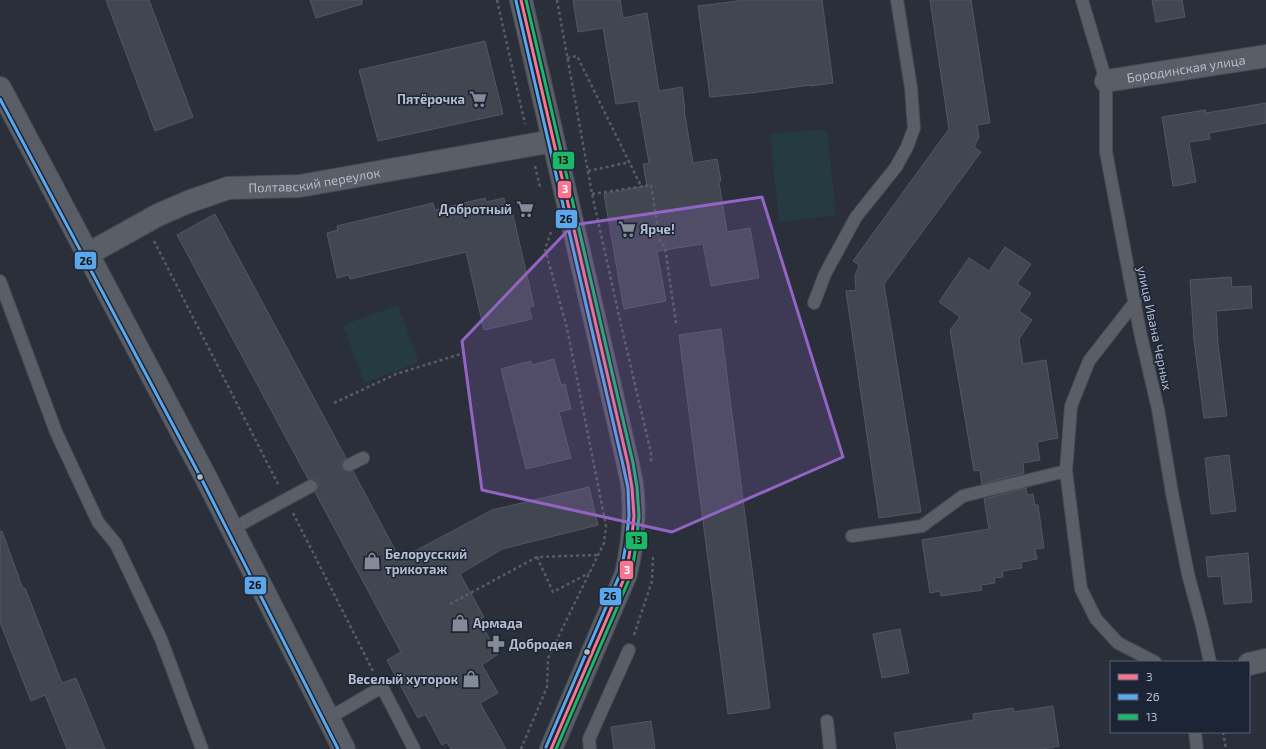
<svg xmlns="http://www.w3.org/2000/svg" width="1266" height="749" viewBox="0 0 1266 749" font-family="'Exo 2',sans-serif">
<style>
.green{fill:#263a41}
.building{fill:#424650;stroke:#525761}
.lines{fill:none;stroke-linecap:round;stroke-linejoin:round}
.service-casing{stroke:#464a53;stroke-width:14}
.minor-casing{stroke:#464a53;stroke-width:24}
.tertiary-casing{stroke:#464a53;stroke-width:24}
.secondary-casing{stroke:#464a53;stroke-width:24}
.path{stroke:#575d65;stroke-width:2.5;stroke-dasharray:3 3;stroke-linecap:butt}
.service{stroke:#5a5e67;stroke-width:12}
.minor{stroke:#5a5e67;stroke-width:22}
.tertiary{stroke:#5a5e67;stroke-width:22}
.secondary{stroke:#595d65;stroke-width:22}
.bus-1-casing{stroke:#1c2536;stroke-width:6}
.bus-2-casing{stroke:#1c2536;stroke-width:6}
.bus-3-casing{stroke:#1c2536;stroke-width:6}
.bus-1{stroke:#fc738d;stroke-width:3}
.bus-2{stroke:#5aa8eb;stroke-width:3}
.bus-3{stroke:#1ab867;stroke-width:3}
.marked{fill:#9265c4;fill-opacity:0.2;stroke:#9265c4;stroke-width:3;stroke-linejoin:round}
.bus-dot{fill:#b4bbcb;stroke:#1c2536;stroke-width:1.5}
.labels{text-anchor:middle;stroke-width:3;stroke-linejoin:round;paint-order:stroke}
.street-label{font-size:13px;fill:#b4bbcb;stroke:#1c2536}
.poi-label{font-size:13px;font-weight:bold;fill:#b4bbcb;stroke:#1c2536;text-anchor:start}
.line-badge{stroke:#1c2536;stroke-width:1.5}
.badge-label{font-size:11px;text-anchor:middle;font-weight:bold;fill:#fff}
.pale-badge-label{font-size:11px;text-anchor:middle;font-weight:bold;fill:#111}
</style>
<rect width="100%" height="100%" fill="#2a2f3a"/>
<path class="green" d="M827,129L836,215L779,222L770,134Z
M398,305L419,362L364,383L343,325Z"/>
<path class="building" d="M106,0H149L193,117L155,131Z
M310,0H362V4L316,18Z
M573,0H620L623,18L647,13L659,91L682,87L685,110H684L693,163L717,159L721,181L719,182L727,232L750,228L759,278L711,286L703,244L657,251L666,301L624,309L604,194L647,186L643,164L649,163L638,101L616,104L603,28L578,32Z
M738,0H822L833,83L811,86V85L751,93L710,97L698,6L738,1Z
M930,0H971L990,123L977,125L979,137L974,147L981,152L884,284L921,512L879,518L846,291L856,290L855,276L859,265L853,261L949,129Z
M1152,0H1182L1185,17L1156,22Z
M485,41L503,114L378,141L359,70Z
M1266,103V123L1209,133L1210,139L1189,142L1196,182L1173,186L1162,117L1205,110L1206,113Z
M485,198L486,202L504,198L508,216L513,215L534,306L529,307L532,319L484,330L466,252L350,279L349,275L337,278L327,233L338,230L337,226L433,203L435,210Z
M215,214L346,458L343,461L342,464L343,469L348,472L353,471L400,559L492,510L589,487L598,525L502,549L460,574L484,617L479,620L498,654L482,665L498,693L480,703L506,749H451L447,742L442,745L425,714L418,718L387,660L401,652L315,492L318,487V483L315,479H308L307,477L177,235Z
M1005,247L1031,264L1017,284L1031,293L1019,311L1032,320L1019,339L1023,364L1046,360L1058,438L1037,442L1040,460L1023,463L1024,473L982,484L980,470L974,471L950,330L960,317L939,302L969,258L989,271Z
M1231,277L1232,287L1251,286L1252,308L1216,311L1218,344L1227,416L1204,418L1194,340L1190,280Z
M721,329L770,708L728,714L679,335Z
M554,359L561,385L565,384L571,409L559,412L571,458L526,469L501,369L531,361L532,365Z
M1229,455L1236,511L1211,514L1205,458Z
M1026,488L1027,495L1033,494L1035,505H1038L1044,548L1035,549L1037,559L1021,562L1022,568L1002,571L1003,577L994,578L995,583L981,585L982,590L941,596L940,591L930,593L922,540L989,529L984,499Z
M2,531L23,589L25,588L62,683L76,678L105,749H67L45,695L31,701L0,622V532Z
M1248,553L1252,602L1224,604L1221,576L1208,577L1206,557Z
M900,629L909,673L882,678L873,634Z
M1053,706L1059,746L1043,749H897L894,733L974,720L973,714L1013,708L1014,712Z
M651,721L655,749H614L611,727Z"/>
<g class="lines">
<g class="service-casing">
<path id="service" d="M1082,0L1106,81V152L1140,332L1158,409L1172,493L1188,574L1202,626L1210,662
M0,281L56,432L98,522L116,544L161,639L202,749
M814,303L825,274L856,217L896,167L907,147L914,128L911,88L897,0
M349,465L363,458
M1066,471L1081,589L1096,619L1118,643L1155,662
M232,529L311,486
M852,536L922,526L963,496L1066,471L1071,406L1089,361L1135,302
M329,718L382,687L414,749
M827,721L830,749
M1195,732L1197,749
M590,749L589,739L629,650"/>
</g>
<g class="minor-casing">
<g id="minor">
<path id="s1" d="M1106,81L1266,56"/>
<path id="s2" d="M88,254L158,215L188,202L228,188L300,186L553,141"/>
<path d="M1249,664L1266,660"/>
</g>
</g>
<g class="tertiary-casing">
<path id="tertiary" d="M521,0L628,464C630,475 633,485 633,496C635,523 632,548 626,574L551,749"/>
</g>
<g class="secondary-casing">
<path id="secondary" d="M0,88L205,476L344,749"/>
</g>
<path class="path" d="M497,0L525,124
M557,0L592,194L622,329L651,453V462
M567,58L577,56L641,186
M535,166L540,187
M588,171L630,162
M592,194L651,185L660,240L665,247L676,323
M154,241L279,486
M334,403L396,374L464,353
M293,513L374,673
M537,557L553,592L589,573
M450,604L537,557L598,555
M634,635L652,581L653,555
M1223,732L1226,749
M521,749L547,687L548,658L604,543L606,526L567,328L545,249L551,232"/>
<use href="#service" class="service"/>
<use href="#minor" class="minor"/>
<use href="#tertiary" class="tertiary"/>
<use href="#secondary" class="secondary"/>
<g class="bus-1-casing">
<path id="bus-1" d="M521,0L628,464L632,488L634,516L631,545L626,574L551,749"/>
</g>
<g class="bus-2-casing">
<path id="bus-2" d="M516,1L623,465L628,488L629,516L626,544L621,572L546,747
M0,99L201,478L338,749"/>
</g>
<g class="bus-3-casing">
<path id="bus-3" d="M526,0L633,463L637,487L639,516L636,546L631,575L556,749"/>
</g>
<use href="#bus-1" class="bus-1"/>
<use href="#bus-2" class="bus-2"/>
<use href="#bus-3" class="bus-3"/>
</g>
<path class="marked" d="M762,197L843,457L672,532L482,490L462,341L573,225Z"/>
<defs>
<g id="supermarket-bare" transform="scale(1.38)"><path d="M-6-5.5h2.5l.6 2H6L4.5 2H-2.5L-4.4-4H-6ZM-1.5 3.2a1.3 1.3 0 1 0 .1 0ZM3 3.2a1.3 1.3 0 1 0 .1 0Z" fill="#848a98" stroke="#1c2536" stroke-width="2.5" paint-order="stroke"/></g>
<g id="shop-bare" transform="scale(1.38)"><path d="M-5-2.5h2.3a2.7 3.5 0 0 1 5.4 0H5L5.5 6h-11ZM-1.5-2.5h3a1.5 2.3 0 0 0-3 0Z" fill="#848a98" stroke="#1c2536" stroke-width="2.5" paint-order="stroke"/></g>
<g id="pharmacy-bare" transform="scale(1.38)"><path d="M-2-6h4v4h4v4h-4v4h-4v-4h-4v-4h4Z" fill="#848a98" stroke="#1c2536" stroke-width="2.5" paint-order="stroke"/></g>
</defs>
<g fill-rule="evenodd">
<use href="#supermarket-bare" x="478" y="99"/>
<use href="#supermarket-bare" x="525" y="209"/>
<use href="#supermarket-bare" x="627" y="229"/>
<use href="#shop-bare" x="372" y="561"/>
<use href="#shop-bare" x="460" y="623"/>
<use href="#pharmacy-bare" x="496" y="644"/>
<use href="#shop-bare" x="471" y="679"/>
</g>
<g class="bus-dot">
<circle cx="200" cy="477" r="3.5"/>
<circle cx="587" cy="652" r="3.5"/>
</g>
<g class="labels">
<g class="street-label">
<text dy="5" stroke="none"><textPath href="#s1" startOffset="81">Бородинская улица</textPath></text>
<text dy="5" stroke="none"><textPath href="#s2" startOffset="242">Полтавский переулок</textPath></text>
<text transform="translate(1155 328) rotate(78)" y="5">улица Ивана Черных</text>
</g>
<g class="poi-label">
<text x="465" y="104" text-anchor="end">Пятёрочка</text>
<text x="512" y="214" text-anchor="end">Добротный</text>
<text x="640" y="234">Ярче!</text>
<text x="385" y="559">Белорусский<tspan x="385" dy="15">трикотаж</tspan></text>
<text x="473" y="628">Армада</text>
<text x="509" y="649">Добродея</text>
<text x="458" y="684" text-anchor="end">Веселый хуторок</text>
</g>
</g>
<g class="line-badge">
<rect x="552" y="151" width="23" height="19" rx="4" fill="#1ab867"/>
<rect x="557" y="180" width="15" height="19" rx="4" fill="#fc738d"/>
<rect x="555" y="209" width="23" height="20" rx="4" fill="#5aa8eb"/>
<rect x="74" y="251" width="23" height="19" rx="4" fill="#5aa8eb"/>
<rect x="625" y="531" width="23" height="19" rx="4" fill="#1ab867"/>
<rect x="619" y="560" width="15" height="20" rx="4" fill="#fc738d"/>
<rect x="244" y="576" width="23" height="19" rx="4" fill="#5aa8eb"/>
<rect x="599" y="587" width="23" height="19" rx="4" fill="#5aa8eb"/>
</g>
<g class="badge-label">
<text x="565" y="193">3</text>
<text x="627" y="574">3</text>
</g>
<g class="pale-badge-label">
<text x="563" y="164">13</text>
<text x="566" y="223">26</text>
<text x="86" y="265">26</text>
<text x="637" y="544">13</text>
<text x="255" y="589">26</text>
<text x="610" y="600">26</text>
</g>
<rect x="1110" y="661" width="140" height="72" fill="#1c2536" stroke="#596172"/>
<rect x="1118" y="674" width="20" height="6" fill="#fc738d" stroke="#596172"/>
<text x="1146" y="681" font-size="12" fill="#b4bbcb">3</text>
<rect x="1118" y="694" width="20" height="6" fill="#5aa8eb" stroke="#596172"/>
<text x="1146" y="701" font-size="12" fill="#b4bbcb">26</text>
<rect x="1118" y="714" width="20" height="6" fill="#1ab867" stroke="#596172"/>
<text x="1146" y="721" font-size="12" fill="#b4bbcb">13</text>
</svg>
